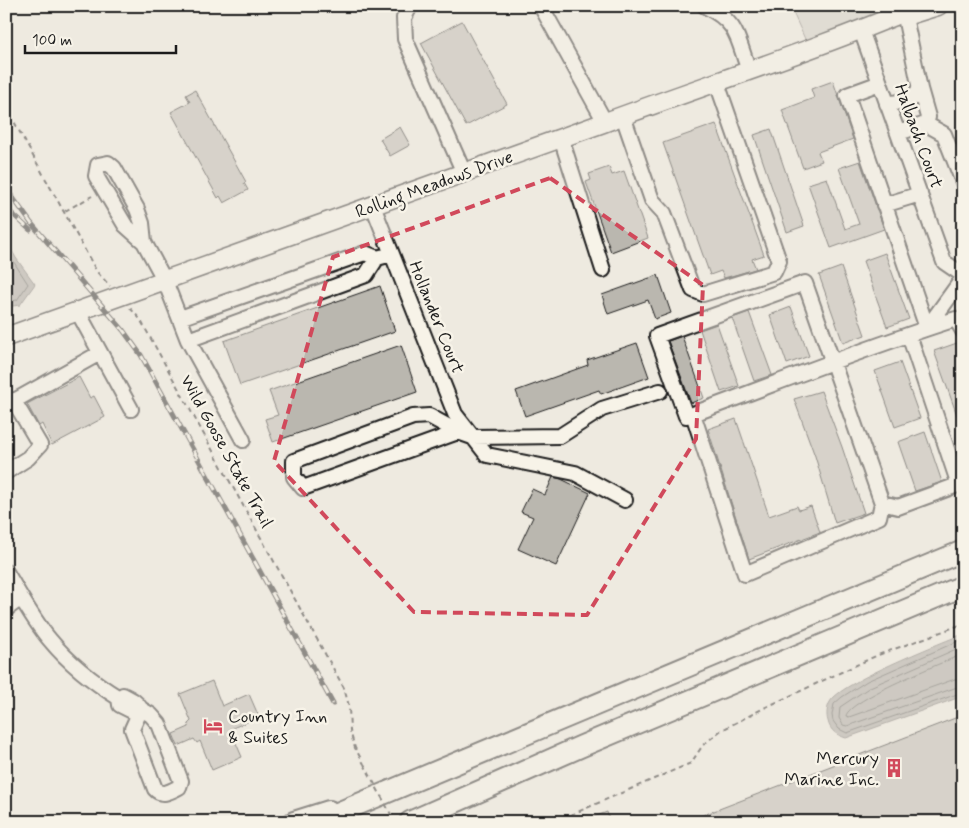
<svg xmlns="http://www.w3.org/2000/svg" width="969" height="828" viewBox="0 0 969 828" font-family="Mynerve,sans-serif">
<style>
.green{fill:#cfccc3;stroke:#767470}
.water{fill:#a6a39d;stroke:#6f6d69}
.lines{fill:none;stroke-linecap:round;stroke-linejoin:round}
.shore{stroke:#535250;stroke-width:1}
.building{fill:#bab7af;stroke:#1c1c1c}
.minor-casing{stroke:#1c1c1c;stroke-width:18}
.major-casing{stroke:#1c1c1c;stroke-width:21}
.highway-casing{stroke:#1c1c1c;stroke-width:24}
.path{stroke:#1c1c1c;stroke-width:2;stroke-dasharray:5 4;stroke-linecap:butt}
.minor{stroke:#f7f3e8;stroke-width:14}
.major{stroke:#f7f3e8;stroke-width:18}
.highway{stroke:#f7f3e8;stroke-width:20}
.rail-casing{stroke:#1c1c1c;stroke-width:5}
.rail{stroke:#f7f3e8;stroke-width:3;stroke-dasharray:9;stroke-linecap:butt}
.path-bridge{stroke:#1c1c1c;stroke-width:2;stroke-dasharray:5 4;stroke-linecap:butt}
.marked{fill:none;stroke:#d1495b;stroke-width:4;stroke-dasharray:10 6;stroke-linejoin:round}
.labels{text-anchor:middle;stroke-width:5;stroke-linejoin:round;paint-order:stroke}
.street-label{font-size:18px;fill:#1c1c1c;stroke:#f7f3e8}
.poi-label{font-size:18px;fill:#1c1c1c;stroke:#f7f3e8;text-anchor:start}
</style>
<rect width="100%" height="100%" fill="#eeeae0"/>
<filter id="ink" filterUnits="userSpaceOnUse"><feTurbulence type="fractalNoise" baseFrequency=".02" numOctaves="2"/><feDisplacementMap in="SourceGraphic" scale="10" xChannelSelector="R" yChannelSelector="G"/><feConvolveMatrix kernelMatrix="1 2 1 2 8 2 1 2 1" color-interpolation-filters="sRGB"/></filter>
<g filter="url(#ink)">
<path class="green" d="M790,6H919L810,50Z"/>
<path class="water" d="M6,240L16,258L35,284L20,305L6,307Z
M963,634V696L846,738C837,735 830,731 828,721C826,715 827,707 830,702C840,683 938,644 963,634Z"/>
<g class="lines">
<path class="shore" d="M6,250L28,284L17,300L6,302
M963,639L867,681L842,697L834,704L832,715L833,721L839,729L847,733L963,692
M963,646L870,687L840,707L839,718L843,725L847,726L963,685
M963,654C944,662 848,700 846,716L849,717L955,679L963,678"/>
</g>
<path class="building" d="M462,21L507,104L466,126L421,43Z
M833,81L853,139L818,152L822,161L803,168L782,110L814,98L811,89Z
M195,90L246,182L244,183L248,190L224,203L220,196L218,198L171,112L190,102L186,95Z
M716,124L764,255L752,259L756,269L724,278L721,271L710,275L663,143Z
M400,127L410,145L390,156L380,139Z
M771,129L804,226L787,232L754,135Z
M860,161L884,229L831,248L808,184L827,178L845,229L859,224L839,168Z
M609,167L612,175L624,171L648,238L611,252L586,182L591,180L589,174Z
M885,253L909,319L887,327L863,261Z
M841,267L865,335L843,343L819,275Z
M658,275L671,313L655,319L648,300L608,314L602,295Z
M380,286L395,331L240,385L224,341Z
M791,307L809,356L787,364L770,315Z
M749,312L772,375L754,381L732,318Z
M717,324L739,386L721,392L700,330Z
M682,336L704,398L691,403L668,341Z
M637,343L649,377L601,394L599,390L525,416L516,391L588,365L587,360Z
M957,343L963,359L962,429L934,351Z
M401,345L417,392L273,442L265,419L278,415L269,391Z
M900,362L920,418L895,427L875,371Z
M79,377L90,398L94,396L105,417L52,445L42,424L39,426L27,404Z
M821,391L842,447L864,513L835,523L815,456L794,399Z
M736,419L769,516L797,506L799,510L811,506L820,532L749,559L708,429Z
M925,432L942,482L915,491L898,442Z
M553,477L561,479L590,493L556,566L518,549L533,517L521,512L532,489L545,495Z
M212,681L222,706L249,694L259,717L230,729L242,757L212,770L200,741L197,743L194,739L178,746L173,734L189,727L188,724L191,721L180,694Z
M963,715V822H688V821Z
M607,812L610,822H583V821Z"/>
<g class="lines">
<g class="minor-casing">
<path id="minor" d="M410,6L404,18L405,39L464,173
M541,6L605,122
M705,6C739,23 737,38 749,71
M861,30L944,262L963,275
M880,83L847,95L927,328L963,278
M887,104L910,100L920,89L905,17
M623,116L652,200L664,213L693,290L703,294L774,272L779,261L717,83
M926,124L944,134L963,182
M898,133L926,124L928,117L920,89
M561,138L603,270
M884,205L920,194
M373,206L455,414L487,455L575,473L625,500
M144,242L125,225L96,176L98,165L108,163L114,168L137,209L142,223L144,242L165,281L188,340L243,440
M78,312L131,409
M180,318L365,253L377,258L392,254
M909,335L959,485
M188,340L366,275L377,258
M6,399L14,401L40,445L28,458L6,472
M14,401L100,353
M693,414L745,574L879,517L882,503L805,283L657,336L686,416L693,414C780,382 867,347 956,319L963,331
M458,432L303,488L294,477V461L413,417L429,416L458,432L472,437L560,436L602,409L660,391
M882,503L898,507L963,483
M6,572C20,595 33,620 50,640C69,663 93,682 119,698L120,705L132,711L141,709C136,701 131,699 123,695L119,698
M6,609L21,598
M141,709L151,715L159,724L181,781L179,787C171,791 162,797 155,789L132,729Z"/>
</g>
<g class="major-casing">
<path id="major" d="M909,15L938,6
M6,337C205,267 404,195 603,123C708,84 815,50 919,6"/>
</g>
<g class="highway-casing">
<path id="highway" d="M294,822L329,811
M316,822L963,551
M410,822L582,746L963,586"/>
</g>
<path class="path" d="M6,107L97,272L110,286
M65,211L92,196
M130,308L140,319L344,688L349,706L350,731L355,748L364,764
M554,822L691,763L703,745L720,731L764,708L878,655L963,624"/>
<use href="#minor" class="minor"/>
<use href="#major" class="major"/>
<use href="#highway" class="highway"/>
<g class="rail-casing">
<path id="rail" d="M6,188L31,223L123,330L141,355L333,704
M6,208L30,230"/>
</g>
<use href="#rail" class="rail"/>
<path class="path-bridge" d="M364,764L395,822"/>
</g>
</g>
<path d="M0 0H969V828H0ZM550,178L703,285L696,439L587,615L414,612L274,461L333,257Z" fill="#eeeae0" fill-opacity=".55" fill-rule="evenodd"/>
<path class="marked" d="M550,178L703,285L696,439L587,615L414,612L274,461L333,257Z"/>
<defs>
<g id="hotel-bare" transform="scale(1.5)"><path d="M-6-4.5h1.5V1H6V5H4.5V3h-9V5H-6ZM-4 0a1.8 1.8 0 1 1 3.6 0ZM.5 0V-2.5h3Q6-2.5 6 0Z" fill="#d1495b" stroke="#f7f3e8" stroke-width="2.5" paint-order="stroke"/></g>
<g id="building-bare" transform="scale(1.5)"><path d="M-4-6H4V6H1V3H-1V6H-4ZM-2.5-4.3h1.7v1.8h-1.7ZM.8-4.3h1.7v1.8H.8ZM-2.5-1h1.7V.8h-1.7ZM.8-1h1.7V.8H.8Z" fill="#d1495b" stroke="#f7f3e8" stroke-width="2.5" paint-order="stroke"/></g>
</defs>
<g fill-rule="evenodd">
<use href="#hotel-bare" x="213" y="726"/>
<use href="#building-bare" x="894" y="768"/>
</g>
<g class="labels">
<g class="street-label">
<text transform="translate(919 136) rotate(70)" y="6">Halbach Court</text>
<text transform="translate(434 184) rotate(-20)" y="6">Rolling Meadows Drive</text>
<text transform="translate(437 317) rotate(68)" y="6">Hollander Court</text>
<text transform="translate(227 451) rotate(61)" y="6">Wild Goose State Trail</text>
</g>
<g class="poi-label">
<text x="228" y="722">Country Inn<tspan x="228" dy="21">&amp; Suites</tspan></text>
<text x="879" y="764" text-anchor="end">Mercury<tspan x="879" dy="21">Marine Inc.</tspan></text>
</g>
</g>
<rect width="969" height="828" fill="none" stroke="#f7f3e8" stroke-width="25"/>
<rect x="12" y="12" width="944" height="803" fill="none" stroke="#1c1c1c" stroke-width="2" filter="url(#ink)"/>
<path d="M25 45v8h151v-8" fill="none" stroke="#1c1c1c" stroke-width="2.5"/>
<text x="32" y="45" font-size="15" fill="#1c1c1c" stroke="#f7f3e8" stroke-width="4" paint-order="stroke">100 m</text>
</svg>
